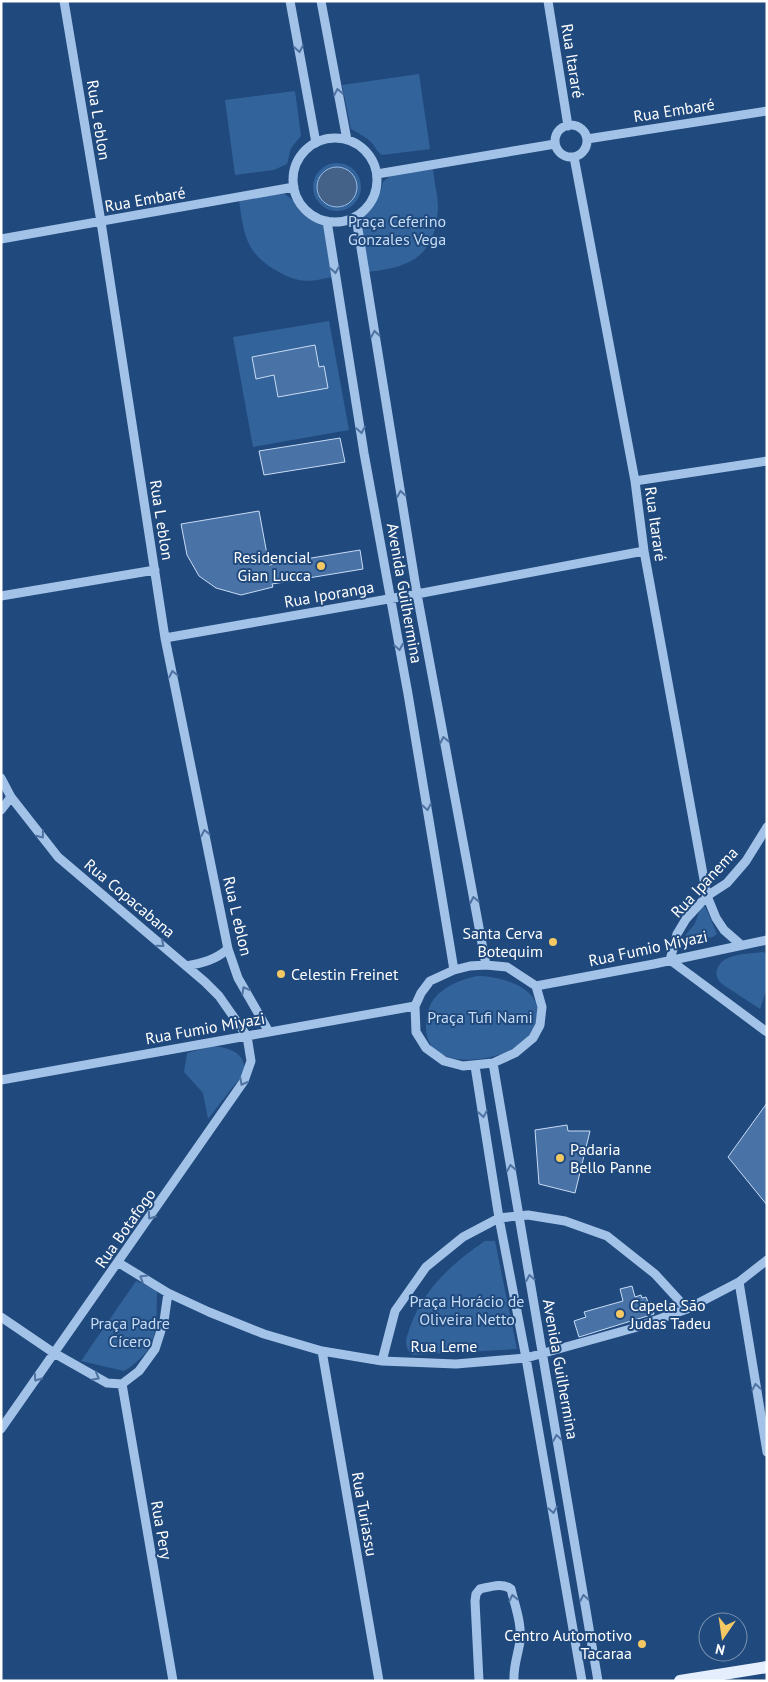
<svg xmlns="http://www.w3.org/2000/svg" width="768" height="1682" viewBox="0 0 768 1682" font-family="'PT Sans',sans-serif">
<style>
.green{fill:#33639b}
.water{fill:#446288;stroke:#97bde8}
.building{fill:#4973a6;stroke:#c7dcf5}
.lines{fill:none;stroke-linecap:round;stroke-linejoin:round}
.minor{stroke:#a3c2e7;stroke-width:9}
.major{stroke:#e5eefd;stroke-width:12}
.oneway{stroke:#4e73a2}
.poi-dot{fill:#f4c964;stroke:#20497d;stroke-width:2}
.labels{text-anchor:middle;stroke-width:4;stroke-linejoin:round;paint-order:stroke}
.street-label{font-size:16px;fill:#fff;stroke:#20497d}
.park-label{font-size:16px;fill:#c7dcf5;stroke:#20497d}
.poi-label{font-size:16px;fill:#fff;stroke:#20497d;text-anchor:end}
</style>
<rect width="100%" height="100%" fill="#20497d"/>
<path class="green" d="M419,74L430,149L382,155C377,152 376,148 372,143C366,137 358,133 351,129L342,85Z
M295,91L301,136L291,148L287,164L274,170L235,175L225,100Z
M313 187a24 24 0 1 1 48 0a24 24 0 1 1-48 0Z
M433,169C434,182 438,195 438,208C436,256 410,268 367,272L360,216L372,206L381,190L383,182L391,175Z
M284,193L314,218L325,221L334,277C325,278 316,281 307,281C298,281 288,277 281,273C246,255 244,236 239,200Z
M329,321L349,430L253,447L233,337Z
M703,905L706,908L717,934L713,937L686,941L684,939C686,933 690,930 694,925C698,918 698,910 703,905Z
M763,952L767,954V988L760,1009L722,984C718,980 715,976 717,970C721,953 749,954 763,952Z
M477,976C495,976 526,983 535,1001C537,1005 538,1011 540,1016C536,1024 533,1033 527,1040C508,1058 454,1069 434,1049C420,1035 425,1002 442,991C452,983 464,979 477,976Z
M212,1046C228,1047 251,1054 242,1075C240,1080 235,1084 232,1088C224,1098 216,1109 208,1119L203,1093L184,1072L187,1053Z
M485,1241H495L517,1349L412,1355C403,1345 406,1339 410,1327C423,1290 453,1262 485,1241Z
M136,1281L157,1290C156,1328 160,1349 124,1371L81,1361Z"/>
<path class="water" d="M317 187a20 20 0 1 1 40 0a20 20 0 1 1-40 0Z"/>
<path class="building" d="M315,345L319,367L324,366L328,388L278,397L274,375L256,379L252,357Z
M340,438L345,462L264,475L259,451Z
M259,511L269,565L360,550L363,569L272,584L273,587L241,595L216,588L199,576L187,555L181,524Z
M767,1103V1205L728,1157Z
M567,1125L568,1131H590L575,1193L539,1184L535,1130Z
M632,1286L635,1297L641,1295L642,1298L646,1297L648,1302H651L654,1314L579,1337L574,1321L586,1317L584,1312L623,1301L620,1289Z"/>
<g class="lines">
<path class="minor" d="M64,1L101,222L165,638L228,949L238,978L269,1032
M290,1L316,143
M321,1L347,140
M548,1L568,126
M555 141a16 16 0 1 1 32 0a16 16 0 1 1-32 0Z
M293 180a42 42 0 1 1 84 0a42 42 0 1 1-84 0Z
M587,139L767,111
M574,157L635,481L644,551L707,896L716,918L724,930L740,944
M377,174L555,144
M356,217L417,594L486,965
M327,221L364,453L408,694L454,970
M1,239L294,187
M635,481L767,461
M1,596L155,570
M165,638L417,594L644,551
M1,778L11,797L58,857L205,982L219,996L247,1036L251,1061L244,1081L1,1429
M1,810L11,797
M767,827L746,861L727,883L707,896L686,919L677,934L670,960L767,1032
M486,965L507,967L536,986L542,1007L540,1025L533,1038L515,1053L493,1063L463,1066L444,1061L426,1048L416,1032L415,1006L421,993L430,981L454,970L470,966Z
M186,966C203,963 215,960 228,949
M536,986L654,964L767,940
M493,1063L598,1681
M475,1066L499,1218L526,1358L582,1681
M1,1080L415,1006
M119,1263L168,1293L209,1312L264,1334L322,1351L382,1361L456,1364L526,1358L634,1328L687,1309L739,1282L767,1260
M739,1282L767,1452
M1,1317L54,1353L107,1383L122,1384L139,1371L155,1349L164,1321L168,1293
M322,1351L379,1681
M382,1361L395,1311L426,1267L463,1237L499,1218L528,1215L565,1221L607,1236L655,1274L687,1309
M122,1384L173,1681
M479,1681L475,1601L476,1594L480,1589C490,1587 502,1582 511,1589C515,1606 522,1624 520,1641C518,1655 513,1667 514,1681"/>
<path class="major" d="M680,1681L767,1667"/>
</g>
<defs><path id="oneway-chevron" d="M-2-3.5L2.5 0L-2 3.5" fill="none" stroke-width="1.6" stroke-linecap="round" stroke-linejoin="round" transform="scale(1.25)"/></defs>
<g class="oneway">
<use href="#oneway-chevron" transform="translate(299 49) rotate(80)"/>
<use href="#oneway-chevron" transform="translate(338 92) rotate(-101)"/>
<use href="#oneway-chevron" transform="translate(335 270) rotate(81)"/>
<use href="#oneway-chevron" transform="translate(375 334) rotate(-99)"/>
<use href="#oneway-chevron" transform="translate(361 430) rotate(81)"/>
<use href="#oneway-chevron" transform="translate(401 494) rotate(-99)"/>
<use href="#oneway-chevron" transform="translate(399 647) rotate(80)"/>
<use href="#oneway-chevron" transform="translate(173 674) rotate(-101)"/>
<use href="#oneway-chevron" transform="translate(444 740) rotate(-101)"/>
<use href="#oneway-chevron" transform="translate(427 807) rotate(80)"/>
<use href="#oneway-chevron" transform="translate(205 833) rotate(-101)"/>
<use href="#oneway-chevron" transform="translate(41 835) rotate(52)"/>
<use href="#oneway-chevron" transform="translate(474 900) rotate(-101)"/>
<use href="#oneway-chevron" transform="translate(161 944) rotate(40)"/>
<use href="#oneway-chevron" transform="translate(245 990) rotate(-119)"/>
<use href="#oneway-chevron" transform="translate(243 1082) rotate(118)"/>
<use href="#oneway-chevron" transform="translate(483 1114) rotate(81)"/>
<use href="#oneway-chevron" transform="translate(511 1168) rotate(-100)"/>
<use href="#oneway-chevron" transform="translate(151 1216) rotate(125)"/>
<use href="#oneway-chevron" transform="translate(143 1278) rotate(-149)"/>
<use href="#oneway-chevron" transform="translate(530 1278) rotate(-100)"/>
<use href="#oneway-chevron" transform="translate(96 1377) rotate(29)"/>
<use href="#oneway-chevron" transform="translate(37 1378) rotate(125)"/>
<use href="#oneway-chevron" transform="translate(756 1387) rotate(-99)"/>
<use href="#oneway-chevron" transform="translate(557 1438) rotate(-100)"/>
<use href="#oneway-chevron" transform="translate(553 1510) rotate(80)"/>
<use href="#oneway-chevron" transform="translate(513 1598) rotate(-102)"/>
<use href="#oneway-chevron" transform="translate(584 1598) rotate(-100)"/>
</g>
<g class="poi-dot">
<circle cx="321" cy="566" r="5"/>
<circle cx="553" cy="942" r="5"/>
<circle cx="281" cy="974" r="5"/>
<circle cx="560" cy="1158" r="5"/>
<circle cx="620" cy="1314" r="5"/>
<circle cx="642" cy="1644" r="5"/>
</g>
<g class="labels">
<g class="street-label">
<text transform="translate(573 61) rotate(81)" y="6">Rua Itararé</text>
<text transform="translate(674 110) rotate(-9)" y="6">Rua Embaré</text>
<text transform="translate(99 120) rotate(81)" y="6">Rua L eblon</text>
<text transform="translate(145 199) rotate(-10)" y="6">Rua Embaré</text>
<text transform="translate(162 520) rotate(81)" y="6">Rua L eblon</text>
<text transform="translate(656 524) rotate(82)" y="6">Rua Itararé</text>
<text transform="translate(405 593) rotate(80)" y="6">Avenida Guilhermina</text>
<text transform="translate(329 594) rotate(-10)" y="6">Rua Iporanga</text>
<text transform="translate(704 882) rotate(-47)" y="6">Rua Ipanema</text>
<text transform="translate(130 898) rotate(40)" y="6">Rua Copacabana</text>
<text transform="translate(238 916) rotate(77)" y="6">Rua L eblon</text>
<text transform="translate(648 948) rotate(-12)" y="6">Rua Fumio Miyazi</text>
<text transform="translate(205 1028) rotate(-10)" y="6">Rua Fumio Miyazi</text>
<text transform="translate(125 1228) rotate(-55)" y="6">Rua Botafogo</text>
<text x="444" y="1352">Rua Leme</text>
<text transform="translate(561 1369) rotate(80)" y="6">Avenida Guilhermina</text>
<text transform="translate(365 1514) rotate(80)" y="6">Rua Turiassu</text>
<text transform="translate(162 1530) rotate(80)" y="6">Rua Pery</text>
</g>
<g class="park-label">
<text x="397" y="227">Praça Ceferino<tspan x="397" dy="18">Gonzales Vega</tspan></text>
<text x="480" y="1023">Praça Tufi Nami</text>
<text x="467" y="1307">Praça Horácio de<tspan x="467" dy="18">Oliveira Netto</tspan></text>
<text x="130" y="1329">Praça Padre<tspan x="130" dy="18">Cícero</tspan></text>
</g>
<g class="poi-label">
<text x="311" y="563">Residencial<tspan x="311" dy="18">Gian Lucca</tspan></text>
<text x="543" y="939">Santa Cerva<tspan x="543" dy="18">Botequim</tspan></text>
<text x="291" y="980" text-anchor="start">Celestin Freinet</text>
<text x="570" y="1155" text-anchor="start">Padaria<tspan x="570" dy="18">Bello Panne</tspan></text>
<text x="630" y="1311" text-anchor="start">Capela São<tspan x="630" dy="18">Judas Tadeu</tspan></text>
<text x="632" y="1641">Centro Automotivo<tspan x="632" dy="18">Tacaraa</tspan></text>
</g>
</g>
<rect width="768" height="1682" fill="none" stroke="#ffffff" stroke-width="5"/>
<g transform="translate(723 1637) rotate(193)"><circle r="24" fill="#20497d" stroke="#7992b1"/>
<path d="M0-4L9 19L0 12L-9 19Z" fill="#f4c964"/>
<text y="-8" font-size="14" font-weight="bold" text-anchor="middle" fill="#ffffff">N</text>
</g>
</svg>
